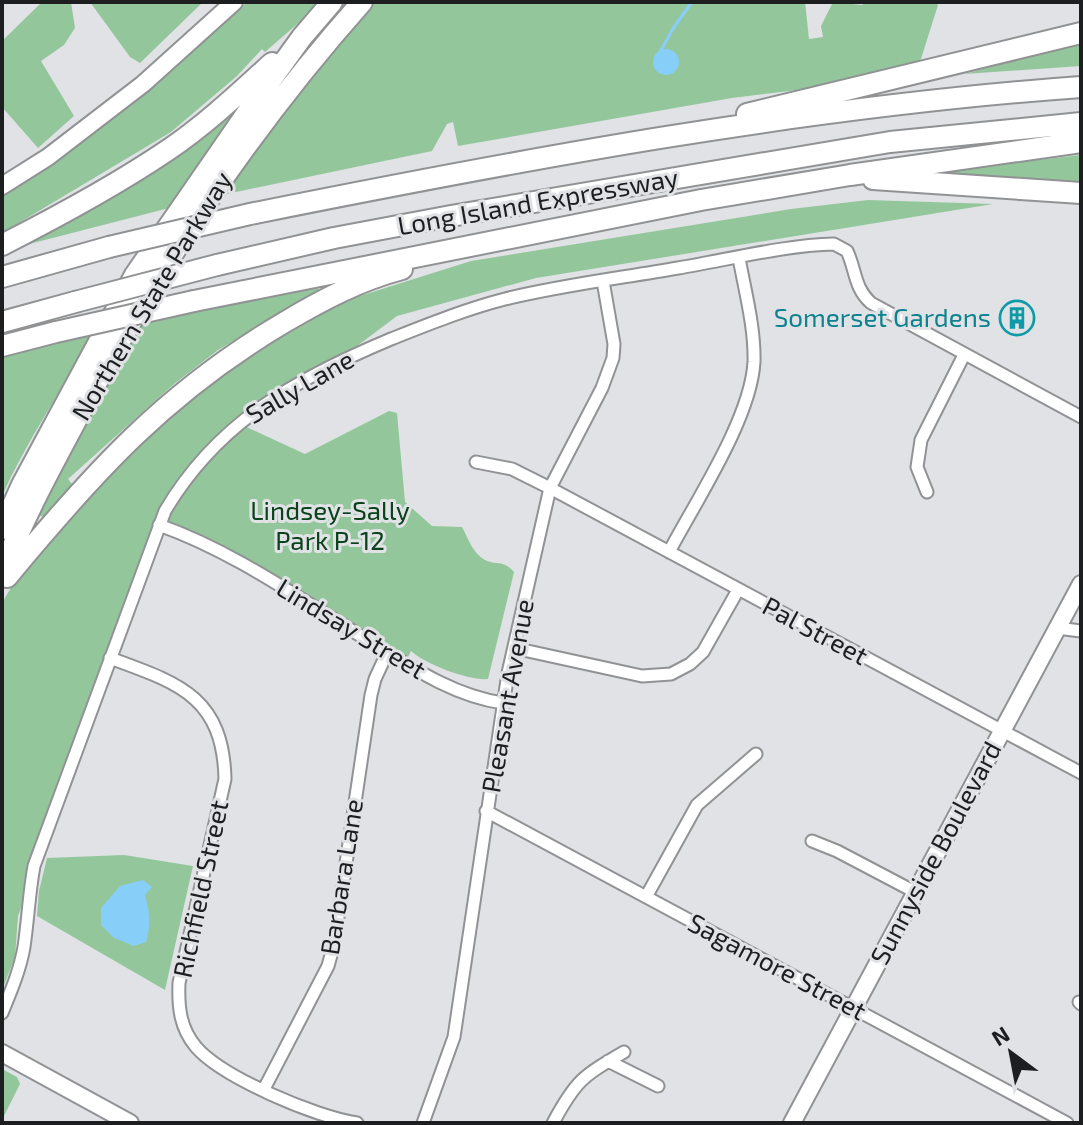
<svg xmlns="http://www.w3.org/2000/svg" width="1083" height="1125" viewBox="0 0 1083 1125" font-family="'Exo 2',sans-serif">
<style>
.green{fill:#93c79b}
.water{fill:#87cef9}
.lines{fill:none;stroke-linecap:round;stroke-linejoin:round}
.stream{stroke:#87cef9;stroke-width:3}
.minor-casing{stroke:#909294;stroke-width:15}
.secondary-casing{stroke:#909294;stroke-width:20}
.motorway-casing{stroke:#909294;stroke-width:24}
.minor{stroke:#fff;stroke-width:11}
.secondary{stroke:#fff;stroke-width:16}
.motorway{stroke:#fff;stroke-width:20}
.motorway-bridge-casing{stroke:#909294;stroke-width:24;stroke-linecap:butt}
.motorway-bridge{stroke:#fff;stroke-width:20}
.labels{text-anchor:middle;stroke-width:6;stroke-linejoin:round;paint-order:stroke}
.street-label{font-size:26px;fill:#1d1e1f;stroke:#e0e2e5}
.culture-label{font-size:26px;fill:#0d838f;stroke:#e0e2e5;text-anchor:end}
.park-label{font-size:26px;fill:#09421b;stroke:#e0e2e5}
</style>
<rect width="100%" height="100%" fill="#e0e2e5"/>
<path class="green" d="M42,2H71L75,28L64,45L41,61L74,116L38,148L2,107V41Z
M90,2H203L140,63L130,57Z
M247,2H318L303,19L265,52L262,49L237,76L171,132L2,233V195L60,157L138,100Z
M373,2H805L809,39L823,37L821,26L833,2L862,5L866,2H935L938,5L920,62L806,89L732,98L458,146L453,122L447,124L432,151L217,196L263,135Z
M1081,43V66L965,74Z
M232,105L237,109L173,207L2,251Z
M1081,155V183L951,174L950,170Z
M868,200L993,204L536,278L397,316L317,376L240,424L305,454L389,411L397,413L405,502L432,526L462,527C468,538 473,554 485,560C498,566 502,559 514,572L488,679C469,681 425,664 411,651L405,663L213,545L162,524L18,916L15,957L2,990V603L30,555L37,558L56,521L125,447L233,366L344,301L471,261L791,209Z
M317,286L319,290L218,350L174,384L68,479L72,484L43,517L36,513L136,324Z
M95,332C64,387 28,438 2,496V356Z
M124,855L193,866L165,990L37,916L39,891L47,858Z
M2,1069L17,1077L20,1084L2,1120Z"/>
<path class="water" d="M653 62a13 13 0 1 1 26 0a13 13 0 1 1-26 0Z
M143,880L152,887L145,895C150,912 151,925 146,942L134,946L114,938L101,925V908L120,886Z"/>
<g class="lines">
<path class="stream" d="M660,52L674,27L692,2"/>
<g class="minor-casing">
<path id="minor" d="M476,462L512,469L550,488L1081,773
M927,492L917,467L921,440L964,355
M159,525C235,552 301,600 369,641C411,667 454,696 503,703
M669,552C696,501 751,418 754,362C755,328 745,291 739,258
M1057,628L1081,631
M514,648L642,676L671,674L690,664L703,652L738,590
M110,658C178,683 223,696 225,779L179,983C178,1007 180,1028 196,1047C223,1078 316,1117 357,1123
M486,811L1067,1123
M812,841L837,851L915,892
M646,897L697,805L756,754
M1079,1002L1081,1004
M2,1013C11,991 20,970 24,947C28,920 29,893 34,866L165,511C218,421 298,378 391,339C429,324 466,309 505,299C562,285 621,278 678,268C727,260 785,245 834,244L847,251C856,270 854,288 871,303L1081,417
M608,1061L658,1086
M264,1089L328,966L334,944L371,695L375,679L387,653
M423,1123L454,1037L508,673L550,488L602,388L613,358L614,344L603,281
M553,1123C576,1080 583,1076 624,1052"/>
</g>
<g class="secondary-casing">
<path id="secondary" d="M2,186L48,157L143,84L234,2
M2,1053L130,1123
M792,1123L1081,584"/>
</g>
<g class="motorway-casing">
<path id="motorway" d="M747,114L1081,33
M873,179L1081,193
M250,214C524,159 802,107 1081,87
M2,245C59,216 115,186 168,150C205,125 238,94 272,63
M217,265L334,238L451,216L890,142L1081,123
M2,277L109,247
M194,301L701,200L850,175L1081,142
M2,322L75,302
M2,346L56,332
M2,529L22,485L135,275L247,113L302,37L332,2
M2,572C24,517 52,465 80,413C158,266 251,127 362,2
M7,577C94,472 166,392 285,322C322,300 360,280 402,269"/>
</g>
<use href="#minor" class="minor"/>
<use href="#secondary" class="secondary"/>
<use href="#motorway" class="motorway"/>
<g class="motorway-bridge-casing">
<path id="motorway-bridge" d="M109,247L250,214
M75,302L217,265
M56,332L194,301"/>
</g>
<use href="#motorway-bridge" class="motorway-bridge"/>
</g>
<defs>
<g id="building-ring" transform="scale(1.8)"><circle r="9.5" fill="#e0e2e5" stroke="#0f9aa8" stroke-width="1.5"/><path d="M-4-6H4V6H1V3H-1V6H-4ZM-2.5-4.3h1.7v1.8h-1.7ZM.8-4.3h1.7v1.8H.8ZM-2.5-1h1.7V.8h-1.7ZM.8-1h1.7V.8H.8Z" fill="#0f9aa8"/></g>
</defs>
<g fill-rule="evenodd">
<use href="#building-ring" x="1017" y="318"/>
</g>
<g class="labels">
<g class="street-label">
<text transform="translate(538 202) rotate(-10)" y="9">Long Island Expressway</text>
<text transform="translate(152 296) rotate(-59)" y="9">Northern State Parkway</text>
<text transform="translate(300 387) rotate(-30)" y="9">Sally Lane</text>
<text transform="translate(351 629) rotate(31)" y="9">Lindsay Street</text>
<text transform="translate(815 631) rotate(28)" y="9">Pal Street</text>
<text transform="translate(508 696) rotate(-80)" y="9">Pleasant Avenue</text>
<text transform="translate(936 853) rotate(-62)" y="9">Sunnyside Boulevard</text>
<text transform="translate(342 877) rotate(-81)" y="9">Barbara Lane</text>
<text transform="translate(201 889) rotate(-78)" y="9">Richfield Street</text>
<text transform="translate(777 967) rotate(28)" y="9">Sagamore Street</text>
</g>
<g class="culture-label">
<text x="991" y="327">Somerset Gardens</text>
</g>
<g class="park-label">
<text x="330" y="520">Lindsey-Sally<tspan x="330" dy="30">Park P-12</tspan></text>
</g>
</g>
<rect width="1083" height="1125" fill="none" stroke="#1d1e1f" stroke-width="8"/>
<g transform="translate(1011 1053) rotate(328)" stroke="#e0e2e5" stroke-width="6" paint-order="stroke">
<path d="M0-6L14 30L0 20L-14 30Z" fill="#1d1e1f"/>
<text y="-12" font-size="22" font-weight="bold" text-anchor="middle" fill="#1d1e1f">N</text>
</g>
</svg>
